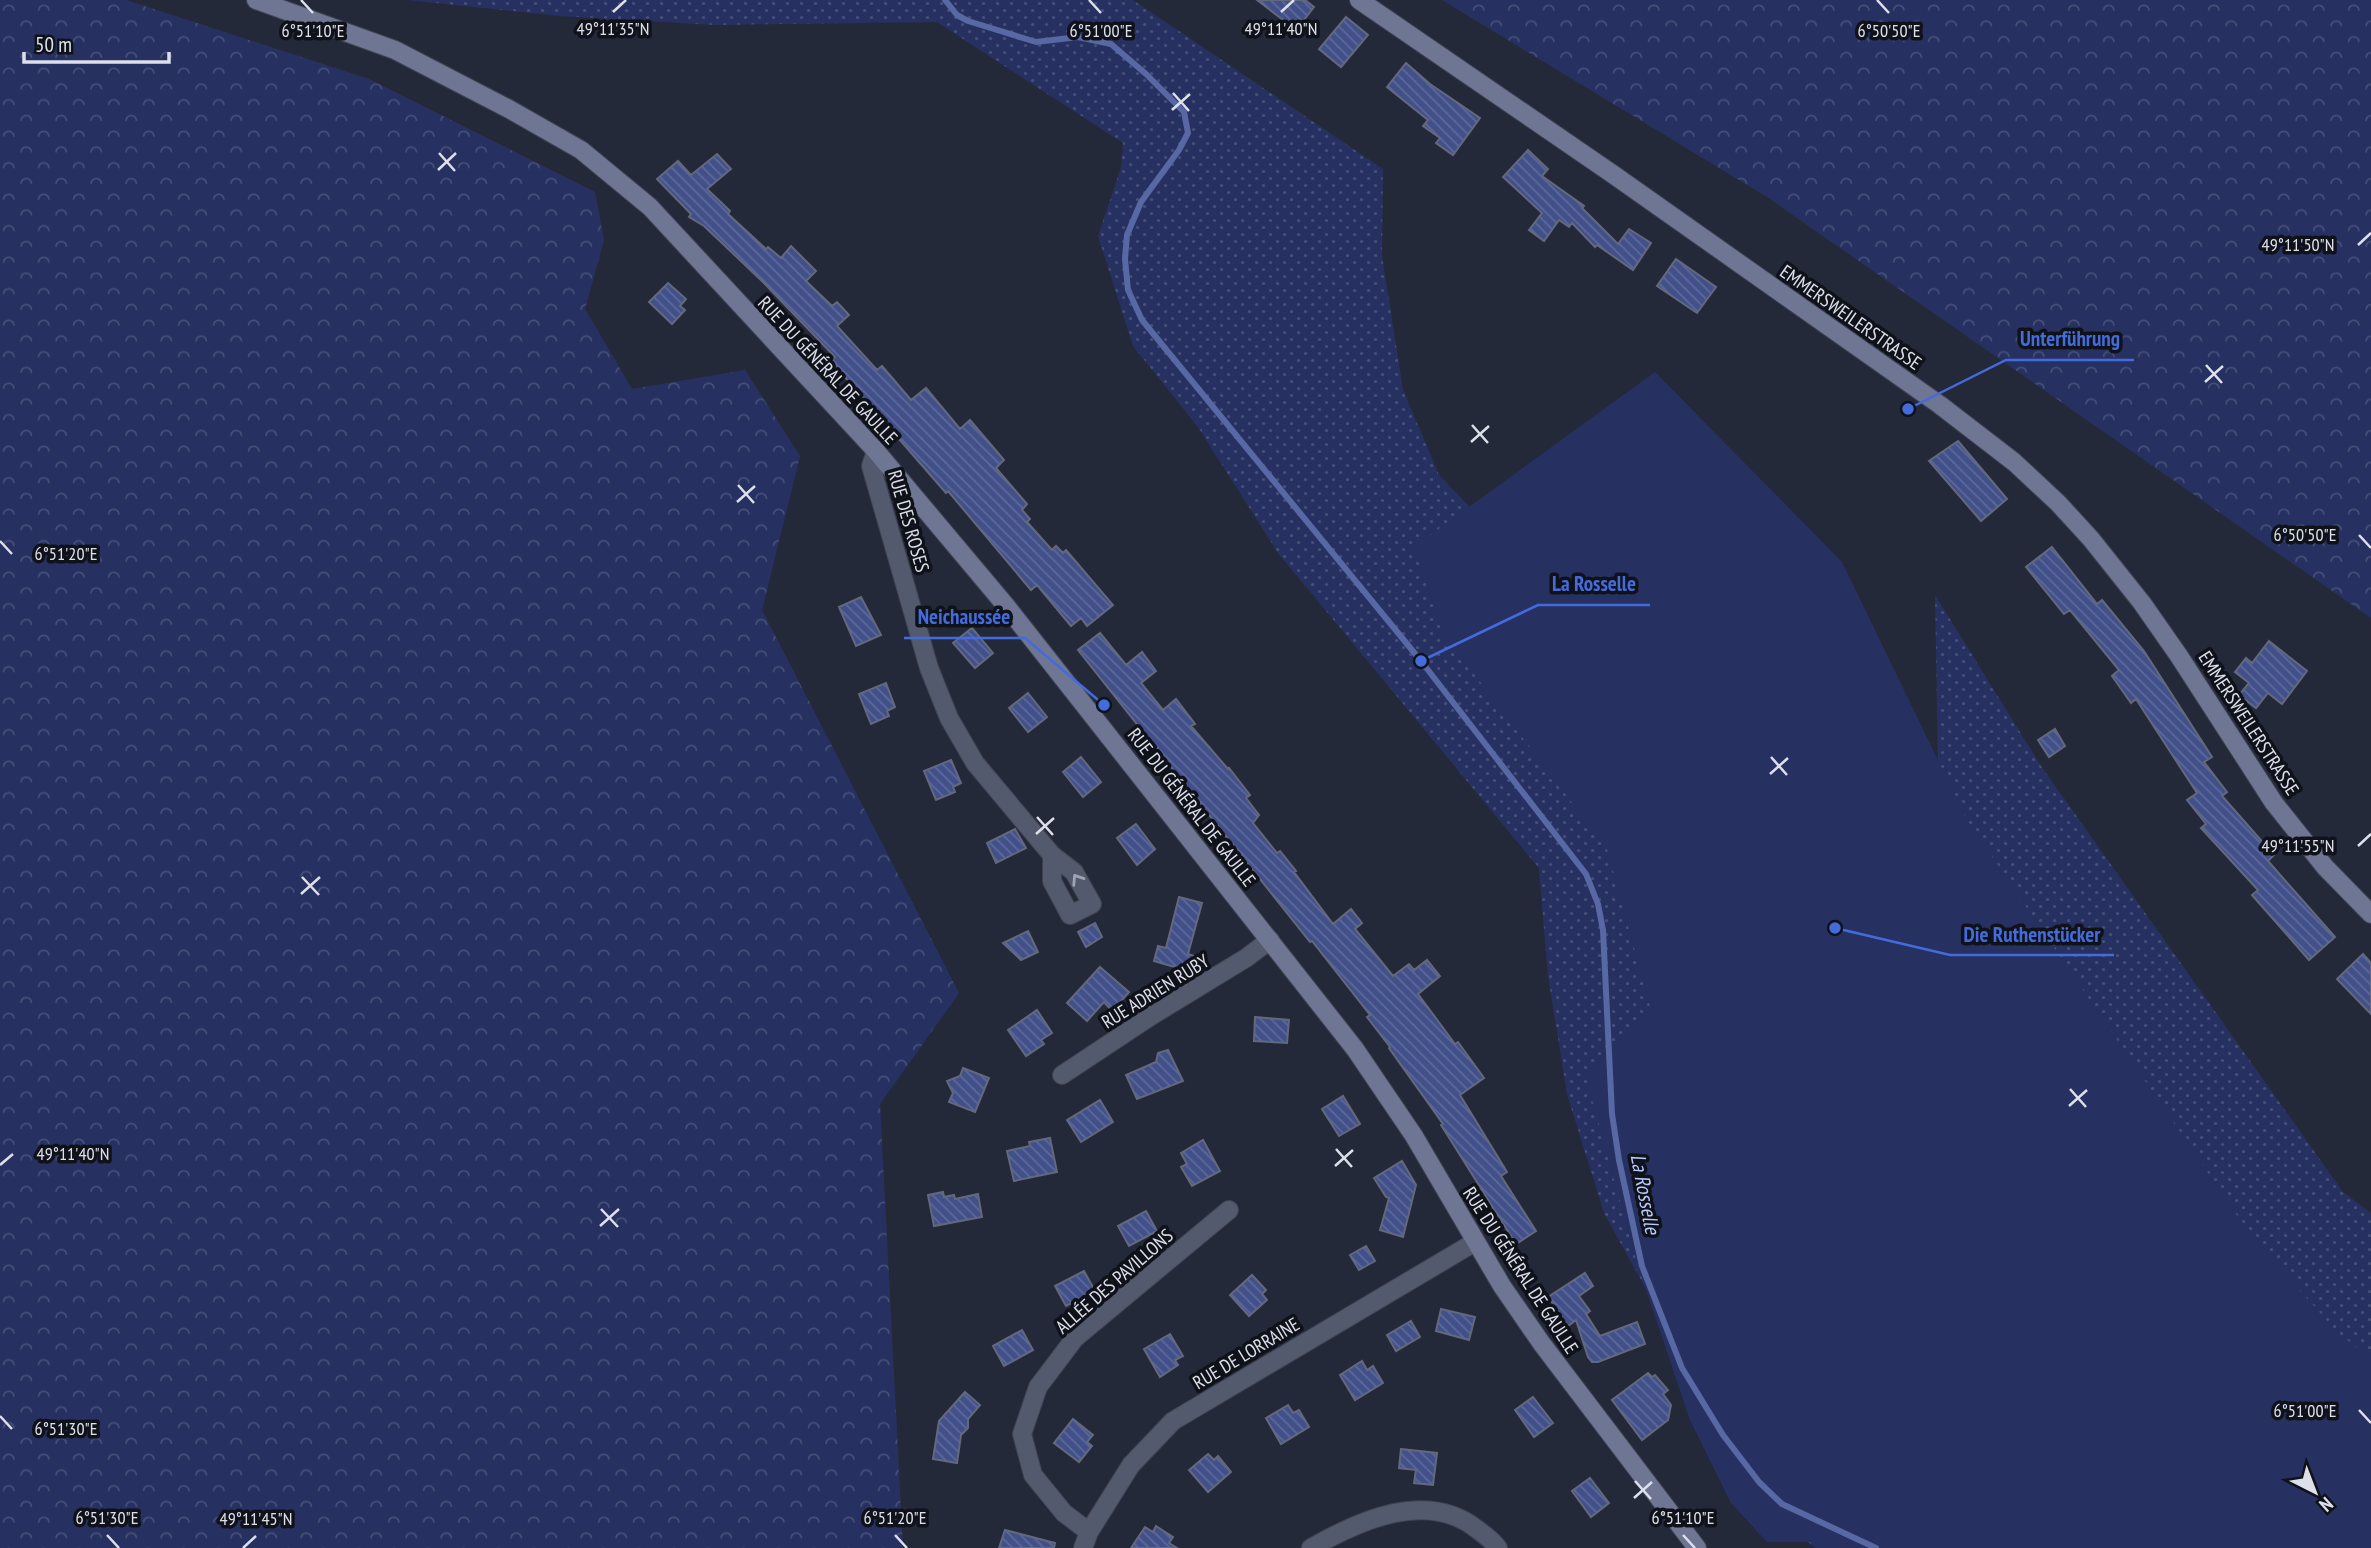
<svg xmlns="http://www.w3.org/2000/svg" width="2371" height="1548" viewBox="0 0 2371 1548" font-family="'PT Sans Narrow',sans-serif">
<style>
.grass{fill:url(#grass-dots)}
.forest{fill:url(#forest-crowns)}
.green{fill:#273161}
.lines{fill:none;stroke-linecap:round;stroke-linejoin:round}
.stream{stroke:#5868a4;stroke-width:6}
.building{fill:url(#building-back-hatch);stroke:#63697d;stroke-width:2}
.street-casing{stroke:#3f4351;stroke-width:20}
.secondary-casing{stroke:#3f4351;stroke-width:20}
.street{stroke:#545a6d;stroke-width:18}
.secondary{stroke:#6e7694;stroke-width:18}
.oneway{stroke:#9fa4b2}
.ticks{fill:none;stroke:#dde0eb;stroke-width:2.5}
.labels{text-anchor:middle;stroke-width:7;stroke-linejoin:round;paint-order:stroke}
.street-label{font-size:19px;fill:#dde0eb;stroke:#10121a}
.water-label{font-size:21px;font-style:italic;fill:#b9c8fd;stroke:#10121a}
.ticks-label{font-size:18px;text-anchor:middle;fill:#dde0eb;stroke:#10121a;stroke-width:7;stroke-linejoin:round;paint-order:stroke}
.leader{fill:none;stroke:#436bdc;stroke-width:2.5}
.callout-dot{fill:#436bdc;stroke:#10121a;stroke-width:2.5}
.callout-label{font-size:21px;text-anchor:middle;font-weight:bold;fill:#436bdc;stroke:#10121a;stroke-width:7;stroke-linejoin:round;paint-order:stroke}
</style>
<defs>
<pattern id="grass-dots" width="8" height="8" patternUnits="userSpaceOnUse" patternTransform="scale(1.75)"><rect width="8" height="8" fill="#273161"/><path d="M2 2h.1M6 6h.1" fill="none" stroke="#464f78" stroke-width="1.8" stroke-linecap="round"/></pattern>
<pattern id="forest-crowns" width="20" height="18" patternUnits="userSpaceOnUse" patternTransform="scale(1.75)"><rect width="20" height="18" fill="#273161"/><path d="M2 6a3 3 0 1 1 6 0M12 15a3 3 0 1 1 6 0" fill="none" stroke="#464f78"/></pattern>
<pattern id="building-back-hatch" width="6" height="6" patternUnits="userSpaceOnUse" patternTransform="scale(1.75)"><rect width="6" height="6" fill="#42508a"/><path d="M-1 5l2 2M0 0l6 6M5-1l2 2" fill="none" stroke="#5d699b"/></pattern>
</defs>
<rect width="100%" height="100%" fill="#24293a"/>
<path class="grass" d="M408,0H1133L1383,169L1382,256L1403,390L1439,475L1529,569L1939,818L1935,595L2041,766L2343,1192L2371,1213V1548H1816L1769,1512L1604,1213L1567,1094L1548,976L1539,868L1278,553L1198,427L1133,346L1098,236L1121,167L1123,143L937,22L715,25L561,16Z"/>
<path class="forest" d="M0,0H126L369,79L595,192L604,240L585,309L632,389L745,370L800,456L762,610L959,993L880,1104L903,1548H0Z
M1442,0H2371V618L1767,197Z"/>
<path class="green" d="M1655,372L1842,562L1967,820L2251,1236L2339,1334L2371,1358V1548H1832L1810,1542H1767L1731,1503L1690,1420L1636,1260L1585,1073L1650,1006L1607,849L1444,634L1414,547Z"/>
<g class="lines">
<path class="stream" d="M945,0L957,15L968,21L1036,42L1078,37L1111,44L1146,74L1184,112L1188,133L1179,150L1141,202L1127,235L1125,259L1128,290L1142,320L1421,661L1586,874L1598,904L1603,930L1612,1114L1619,1160L1642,1266L1682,1368L1723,1435L1759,1482L1782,1504L1876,1548"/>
</g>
<path class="building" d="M1257,0H1305L1314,7L1296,30Z
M1346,17L1368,35L1341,67L1319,49Z
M1406,63L1430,84L1480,118L1453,155L1436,143L1440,138L1423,126L1428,120L1387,87Z
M1528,150L1548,169L1542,176L1584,206L1582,208L1618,244L1629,229L1651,243L1633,270L1597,245L1595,247L1572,223L1569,227L1559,220L1544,241L1529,230L1542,213L1503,177Z
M717,154L731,169L707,189L730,211L728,214L766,249L768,247L781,258L791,246L816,271L806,281L832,306L837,302L849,315L837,326L877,370L882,366L911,400L926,388L960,429L970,420L1004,460L996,468L1027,504L1022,510L1030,519L1027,522L1052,550L1056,546L1063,553L1066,550L1113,605L1087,626L1081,618L1071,626L1037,585L1031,590L948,491L946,493L831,361L835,357L764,283L704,226L689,217L691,214L657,179L678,161L691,175Z
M1676,259L1716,287L1697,313L1657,286Z
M668,283L686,299L680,306L685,310L672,324L649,302Z
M1958,441L2007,499L1981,521L1929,461Z
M2052,547L2097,604L2102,600L2144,651L2212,757L2204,762L2227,792L2222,796L2274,855L2268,861L2335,937L2309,960L2252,895L2258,890L2201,828L2206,824L2187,800L2197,793L2136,699L2131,703L2112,676L2119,670L2070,610L2064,614L2026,567Z
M861,597L881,635L856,646L839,607Z
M972,628L993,653L975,668L953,643Z
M1100,633L1126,665L1142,652L1156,671L1141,683L1163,710L1176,699L1195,724L1191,726L1228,769L1229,768L1250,795L1246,798L1259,815L1253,823L1277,853L1280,851L1296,871L1294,872L1333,924L1351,909L1362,923L1355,929L1393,976L1409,964L1414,970L1427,960L1440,976L1418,994L1455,1044L1458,1042L1484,1078L1460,1095L1507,1172L1501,1176L1536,1231L1516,1244L1441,1125L1443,1124L1389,1048L1390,1047L1367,1017L1370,1015L1312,941L1310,942L1078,650Z
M2269,641L2307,671L2282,704L2268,693L2256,708L2239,695L2249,683L2235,672L2246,658L2252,663Z
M886,683L895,707L887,711L889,716L871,724L859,694Z
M1028,693L1047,717L1028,732L1009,708Z
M2055,729L2065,746L2049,757L2038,740Z
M1081,757L1101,782L1083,797L1063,772Z
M951,760L961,783L953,787L955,792L936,800L924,771Z
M1136,824L1155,849L1137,865L1117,838Z
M1015,829L1026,848L996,863L987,843Z
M1179,897L1202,903L1188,954L1203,959L1199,974L1154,961L1158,946L1166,948Z
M1095,923L1102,937L1086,947L1078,932Z
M1028,931L1038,952L1021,960L1003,943Z
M2363,954L2371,963V1014L2337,979Z
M1100,967L1129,992L1112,1011L1104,1002L1087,1021L1067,1003Z
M1037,1010L1052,1033L1041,1040L1044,1044L1026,1056L1008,1030Z
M1255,1017L1289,1020L1287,1043L1254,1041Z
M1168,1050L1183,1081L1137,1099L1126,1075L1156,1062L1158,1053Z
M963,1068L989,1078L975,1112L949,1102L953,1093L947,1081L960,1076Z
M1343,1096L1360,1124L1339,1136L1322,1109Z
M1100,1100L1113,1122L1081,1142L1067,1120Z
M1050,1138L1057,1172L1014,1181L1007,1151L1030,1146L1029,1142Z
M1203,1140L1220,1171L1192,1186L1181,1167L1187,1164L1181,1153Z
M1402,1161L1416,1185L1403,1237L1380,1230L1389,1198L1386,1197L1374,1178Z
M943,1192L944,1197L954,1195L955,1199L978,1194L982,1217L934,1226L928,1195Z
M1146,1211L1157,1231L1129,1246L1118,1226Z
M1366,1246L1375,1261L1359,1270L1350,1255Z
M1084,1271L1095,1291L1066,1306L1055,1286Z
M1585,1273L1593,1286L1579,1296L1590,1311L1586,1314L1600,1336L1637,1322L1645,1344L1598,1362H1592L1588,1357L1576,1320L1568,1326L1548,1297Z
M1252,1275L1266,1290L1262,1294L1267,1300L1249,1316L1230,1295Z
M1441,1309L1475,1317L1469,1340L1436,1331Z
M1411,1321L1420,1337L1396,1351L1387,1335Z
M1022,1330L1033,1350L1004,1366L993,1346Z
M1170,1334L1183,1356L1175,1360L1178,1365L1160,1377L1144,1349Z
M1362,1361L1367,1370L1373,1366L1383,1383L1355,1400L1340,1375Z
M1648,1373L1652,1377L1655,1375L1668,1390L1663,1394L1671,1405L1668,1420L1642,1440L1612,1400Z
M965,1392L980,1405L968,1419V1428L961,1435L957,1463L933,1459L939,1421Z
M1533,1397L1553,1423L1534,1437L1515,1410Z
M1288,1405L1293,1413L1299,1410L1309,1427L1281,1444L1266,1418Z
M1073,1419L1093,1435L1087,1442L1092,1446L1079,1462L1054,1443Z
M1401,1449L1437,1453L1433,1485L1414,1483L1416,1470L1399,1468Z
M1208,1454L1214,1460L1218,1456L1231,1472L1208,1492L1189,1470Z
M1590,1478L1609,1503L1591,1517L1572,1491Z
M1156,1526L1173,1537L1169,1543L1177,1548H1131L1145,1527L1153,1532Z
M1005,1530L1055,1543L1054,1548H999Z"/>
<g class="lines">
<g class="street-casing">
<path id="street" d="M876,451L871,466L929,668L949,718L975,763L1052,855L1074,872L1092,904L1070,915L1052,881V855
M1062,1075L1151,1016L1246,958L1270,940
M1089,1532L1064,1513L1033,1475L1022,1434L1038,1387L1075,1338L1229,1210
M1083,1548L1089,1532L1131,1465L1173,1421L1475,1242
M1311,1548C1360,1520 1428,1489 1478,1530C1485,1535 1493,1541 1498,1548"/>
</g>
<g class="secondary-casing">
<path id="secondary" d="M256,0L395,50L509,109L581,150L650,207L876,451L1007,607L1355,1049L1414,1136L1502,1286L1542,1344L1697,1548
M1359,0L1614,175L1940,405L2014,462L2058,503L2091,539L2142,603L2179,656L2274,803L2325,867L2371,914"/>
</g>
<use href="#street" class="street"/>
<use href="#secondary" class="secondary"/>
</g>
<defs><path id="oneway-chevron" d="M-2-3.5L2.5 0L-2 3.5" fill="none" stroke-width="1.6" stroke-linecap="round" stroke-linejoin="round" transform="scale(1.75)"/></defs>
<use class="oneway" href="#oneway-chevron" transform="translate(1077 879) rotate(-123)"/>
<path class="ticks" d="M301,0L313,13M1089,0L1101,13M1877,0L1889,13M613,12L626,0M1281,12L1294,0M1173,93L1189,111M1172,110L1190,94M439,153L455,171M438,170L456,153M2358,245L2371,233M2206,365L2222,383M2205,382L2223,366M1472,425L1488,443M1471,442L1489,426M738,485L754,503M737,502L755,486M2359,535L2371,548M0,541L12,554M1771,757L1787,775M1770,774L1788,758M1037,817L1053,835M1036,834L1054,818M2358,846L2371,834M302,877L319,895M301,894L320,877M2070,1089L2086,1107M2069,1106L2087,1090M1336,1149L1352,1167M0,1165L13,1154M1335,1166L1353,1150M601,1209L618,1227M600,1226L619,1209M2359,1410L2371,1423M0,1416L12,1429M1635,1481L1651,1499M1634,1498L1652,1482M107,1535L119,1548M895,1535L907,1548M1683,1535L1695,1548M243,1548L256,1536"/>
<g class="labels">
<g class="street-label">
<text transform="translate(1851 317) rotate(35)" y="7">EMMERSWEILERSTRASSE</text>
<text transform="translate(828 370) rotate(47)" y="7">RUE DU GÉNÉRAL DE GAULLE</text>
<text transform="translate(909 521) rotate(74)" y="7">RUE DES ROSES</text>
<text transform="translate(2249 723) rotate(57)" y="7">EMMERSWEILERSTRASSE</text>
<text transform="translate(1192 807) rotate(52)" y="7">RUE DU GÉNÉRAL DE GAULLE</text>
<text transform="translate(1155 991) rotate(-32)" y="7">RUE ADRIEN RUBY</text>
<text transform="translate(1521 1270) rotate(57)" y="7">RUE DU GÉNÉRAL DE GAULLE</text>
<text transform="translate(1114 1281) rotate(-41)" y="7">ALLÉE DES PAVILLONS</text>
<text transform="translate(1246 1353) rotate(-31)" y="7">RUE DE LORRAINE</text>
</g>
<g class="water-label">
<text transform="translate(1645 1194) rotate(79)" y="7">La Rosselle</text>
</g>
</g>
<g class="ticks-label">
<text x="613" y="35">49°11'35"N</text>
<text x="1281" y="35">49°11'40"N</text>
<text x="313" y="37">6°51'10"E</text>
<text x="1101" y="37">6°51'00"E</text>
<text x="1889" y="37">6°50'50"E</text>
<text x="2298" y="251">49°11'50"N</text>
<text x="2305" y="541">6°50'50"E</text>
<text x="66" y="560">6°51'20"E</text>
<text x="2298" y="852">49°11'55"N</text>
<text x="73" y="1160">49°11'40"N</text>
<text x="2305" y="1417">6°51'00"E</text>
<text x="66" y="1435">6°51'30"E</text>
<text x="107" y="1524">6°51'30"E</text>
<text x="895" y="1524">6°51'20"E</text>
<text x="1683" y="1524">6°51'10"E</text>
<text x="256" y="1525">49°11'45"N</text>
</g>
<path class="leader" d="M1908 409L2006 360H2134M1421 661L1538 605H1650M1104 705L1025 638H904M1835 928L1950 955H2114"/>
<g class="callout-dot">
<circle cx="1908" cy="409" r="7"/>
<circle cx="1421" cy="661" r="7"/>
<circle cx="1104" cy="705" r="7"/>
<circle cx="1835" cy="928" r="7"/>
</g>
<g class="callout-label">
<text x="2070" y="346">Unterführung</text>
<text x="1594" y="591">La Rosselle</text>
<text x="964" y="624">Neichaussée</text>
<text x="2032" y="942">Die Ruthenstücker</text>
</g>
<g transform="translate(2315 1492) rotate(138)" stroke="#10121a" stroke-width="5" paint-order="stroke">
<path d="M0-5L12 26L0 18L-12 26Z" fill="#dde0eb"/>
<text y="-10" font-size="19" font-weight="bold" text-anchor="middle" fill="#dde0eb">N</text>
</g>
<path d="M24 52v10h145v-10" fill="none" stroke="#dde0eb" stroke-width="3.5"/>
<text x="35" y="52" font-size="21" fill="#dde0eb" stroke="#10121a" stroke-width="5" paint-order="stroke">50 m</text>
</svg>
